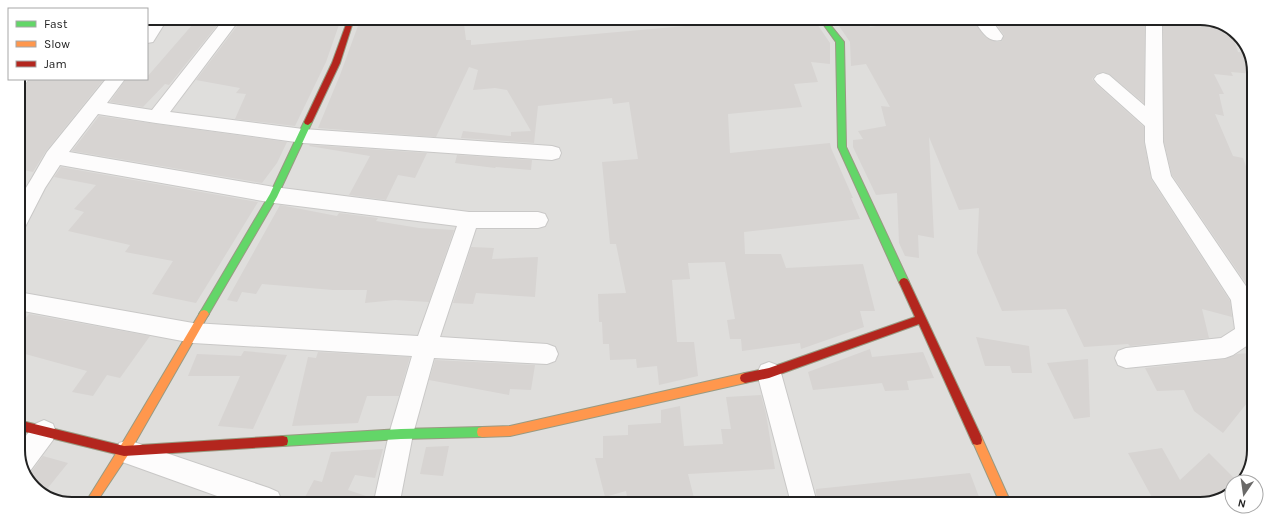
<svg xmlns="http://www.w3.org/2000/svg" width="1272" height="522" viewBox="0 0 1272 522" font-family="Karla,sans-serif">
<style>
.residential{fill:#dfdedc}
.building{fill:#d7d4d2}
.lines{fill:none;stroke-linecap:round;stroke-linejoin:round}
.street-casing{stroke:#c9c8c7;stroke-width:2}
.fast-casing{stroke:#999a82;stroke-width:2}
.slow-casing{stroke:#999a82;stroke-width:2}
.jam-casing{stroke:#999a82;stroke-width:2}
.street{fill:#fdfcfc;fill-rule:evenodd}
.fast{fill:#63d668;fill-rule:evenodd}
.slow{fill:#ff974d;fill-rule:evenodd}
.jam{fill:#b3261e;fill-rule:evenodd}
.rim{fill:none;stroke:#222;stroke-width:2}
</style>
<rect width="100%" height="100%" fill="#f0eeeb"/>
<path class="residential" d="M147,18L1220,22L1243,39L1254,68L1250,470L1240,482H1232V492L1230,495L1200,504L52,500L29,483L18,454V79H147Z"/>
<path class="building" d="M245,19H341L326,62L295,126L235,119L246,94L236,93L240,88L196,80L237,26H239Z
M418,19H459V25L464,24L466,40H471V45L753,20L815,21L830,43V64L811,62L818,82L794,84L802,107L728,114L730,153L830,143L831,148L853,198H851L860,219L744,232L745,254H781L786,268L863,264L875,311H860L864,327L801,349L800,343L742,351L741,339H730L727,320L735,319L725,262L688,263L690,279L672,280L677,342H694L698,376L659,385L657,366L637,368L636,359L610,360L609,344H603L602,322H599L598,294L626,293L616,244H610L602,162L638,159L629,102L613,104L612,98L538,106L534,143L461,138L463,131L511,136V132L531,131L507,90L495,88L473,90L478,70L469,67L436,137L318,128L340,75L359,23H398L400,21L417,23Z
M858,21H867L870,27L909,21H974L984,36L997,42L1002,41L1004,35L994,21L1145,22L1144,103L1109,74L1103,72L1096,74L1092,79L1096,84L1144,127V142L1151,179L1230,301L1232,317L1202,309L1209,338L1130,346L1128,344L1084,347L1066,309L1002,311L977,253L979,208L959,210L929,137L934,238L918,235L919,258L905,256L899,243L897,193L876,195L853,147V140L863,139L858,131L886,126L881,106L890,107L866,64L851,66L850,42L837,23Z
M208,22L219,23L169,85L165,84L143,107L110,102L126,79H147V77L193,24L204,25Z
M1163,22H1220L1224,34L1233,37L1238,52L1248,53L1254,68V74L1231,72L1233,76L1214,74L1224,94H1219L1224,116L1215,114L1233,156L1243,158L1248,172L1253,173L1252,292L1172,175L1164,142Z
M30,79H104L46,151L33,172L18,169V87L27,84Z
M99,116L156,124L287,142L277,163L262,183L72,151Z
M310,145L427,153L415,178L398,175L386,200L349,195L370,156L309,146Z
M457,155L532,160L531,170L496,167L495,168L455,163Z
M61,167L258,202L196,303L152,294L173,261L125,252L130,245L68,231L84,212L74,209L96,185L54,177Z
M280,205L337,216L339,213L378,218L376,221L419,228L454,230L429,302L395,300L365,303L367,290H333L262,284L256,294L242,292L237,302L227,300Z
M471,247L494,248L492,259L538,257L535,297L476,293L473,304L453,303Z
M29,314L150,336L120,378L107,375L93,396L72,392L87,371L18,352V328Z
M976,337L1029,346L1032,373H1012L1010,366H985Z
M870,349L872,357L923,352L934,378L907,381L909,390L885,391L882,383L813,390L808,372Z
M244,351L287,355L253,429L218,426L240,376H188L197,354L241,356Z
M318,352L410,357L399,396H367L358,423L292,426L308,357L316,358Z
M1251,353V398L1223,433L1194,411L1184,390L1157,391L1145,368L1225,359L1237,354Z
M1088,359L1090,417L1074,419L1047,363Z
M435,360L535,365L531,390L510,389L509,395L429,380Z
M761,395L766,414L775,469L688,474L695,502H628L626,491L605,497L595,458H603V436L628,435V425L661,423V410L680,406L684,446L723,444L721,429H731L726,397Z
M449,446L443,476L420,474L426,447Z
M1162,448L1180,480L1209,453L1238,482H1232V492L1230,495L1200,504H1156L1161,499L1154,501L1128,453Z
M383,449L375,478L355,475L348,490L366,496L365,501H303L314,480L322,482L331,452Z
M43,456L68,463L43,494L29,483L26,474L31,472Z
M970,473L979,497L922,503H818L816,493V489Z"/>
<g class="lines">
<g class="street-casing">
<path id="street" d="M152,18H168L153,42L147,43V25Z
M224,19H240L170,112L303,129L552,146L559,148L561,153L559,158L552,160L303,143L156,123L98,114L69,152L274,187L469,212H538L545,214L548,220L545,226L538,228H476L440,337L547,344L555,347L558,354L555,361L547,364L434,358L413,434L400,501H374L389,434L412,356L193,343L18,310V292L193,323L418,336L457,226L274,203L60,165L45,188L25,227L18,229V201L32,178L47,152L106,79H125L107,103L152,110Z
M975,21H992L1003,36L1001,40C988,43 981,31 975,21Z
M1146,22H1162L1163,142L1171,176L1252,295L1251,343L1233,355L1225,358L1126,368L1118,365L1115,358L1118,351L1126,348L1221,338L1235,329L1231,300L1152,178L1145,142V126L1097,83L1094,79L1097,75L1103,73L1109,75L1145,106Z
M18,79H29L26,83L18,86Z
M769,362L777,365L781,373L817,503H791L757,373L761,365Z
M44,420L53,424L56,432L53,440L30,471L25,473L18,454V446L35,424Z
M128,440L269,488L278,492L282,501H231L128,464L119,461L116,452L119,443Z"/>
</g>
<g class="fast-casing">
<path id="fast" d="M821,21H827L844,42L846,147L909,282L907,285L904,286L901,285L899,282L838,147L836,42Z
M308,119L312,122L277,197L207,317L204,318L201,317L199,314L201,311L270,194L304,122Z
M482,427L486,428L487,432L486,436L482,437L401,439L283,446L279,445L278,441L279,437L283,436L401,429Z"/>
</g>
<g class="slow-casing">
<path id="slow" d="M204,310L207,311L209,314L207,317L128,455L98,500H87L120,447L201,311Z
M745,373L749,375L750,378L749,381L745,383L510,436L482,437L478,436L477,432L478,428L482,427L510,426Z
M977,435L981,436L1011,503H1000L972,440L973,436Z"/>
</g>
<g class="jam-casing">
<path id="jam" d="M348,19H354L340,63L312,122L308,125L305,124L304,122L332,63Z
M904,278L907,279L909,282L981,436L982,440L981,444L977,445L973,444L919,324L769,378L745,383L741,381L740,378L741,375L745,373L769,368L915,317L899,282L901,279Z
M18,420L124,446L283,436L287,437L288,441L287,445L283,446L124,456L18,430Z"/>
</g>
<use href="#street" class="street"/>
<use href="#fast" class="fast"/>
<use href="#slow" class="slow"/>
<use href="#jam" class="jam"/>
</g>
<path d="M0 0H1272V522H0ZM72 25H1200A47 47 0 0 1 1247 72V450A47 47 0 0 1 1200 497H72A47 47 0 0 1 25 450V72A47 47 0 0 1 72 25Z" fill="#fff" fill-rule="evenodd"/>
<path class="rim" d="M72 25H1200A47 47 0 0 1 1247 72V450A47 47 0 0 1 1200 497H72A47 47 0 0 1 25 450V72A47 47 0 0 1 72 25Z"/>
<rect x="8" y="8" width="140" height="72" fill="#ffffff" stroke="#a7a7a7"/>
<rect x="16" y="21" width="20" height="6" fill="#63d668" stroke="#a7a7a7"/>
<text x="44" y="28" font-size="12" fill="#222222">Fast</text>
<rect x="16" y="41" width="20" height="6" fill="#ff974d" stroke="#a7a7a7"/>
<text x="44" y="48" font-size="12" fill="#222222">Slow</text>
<rect x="16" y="61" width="20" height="6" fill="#b3261e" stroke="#a7a7a7"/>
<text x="44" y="68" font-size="12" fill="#222222">Jam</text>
<g transform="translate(1244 494) rotate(193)"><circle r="19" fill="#ffffff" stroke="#a7a7a7"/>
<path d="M0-3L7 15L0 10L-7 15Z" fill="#6a6968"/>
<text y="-6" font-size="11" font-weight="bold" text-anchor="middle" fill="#222222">N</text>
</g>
</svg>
